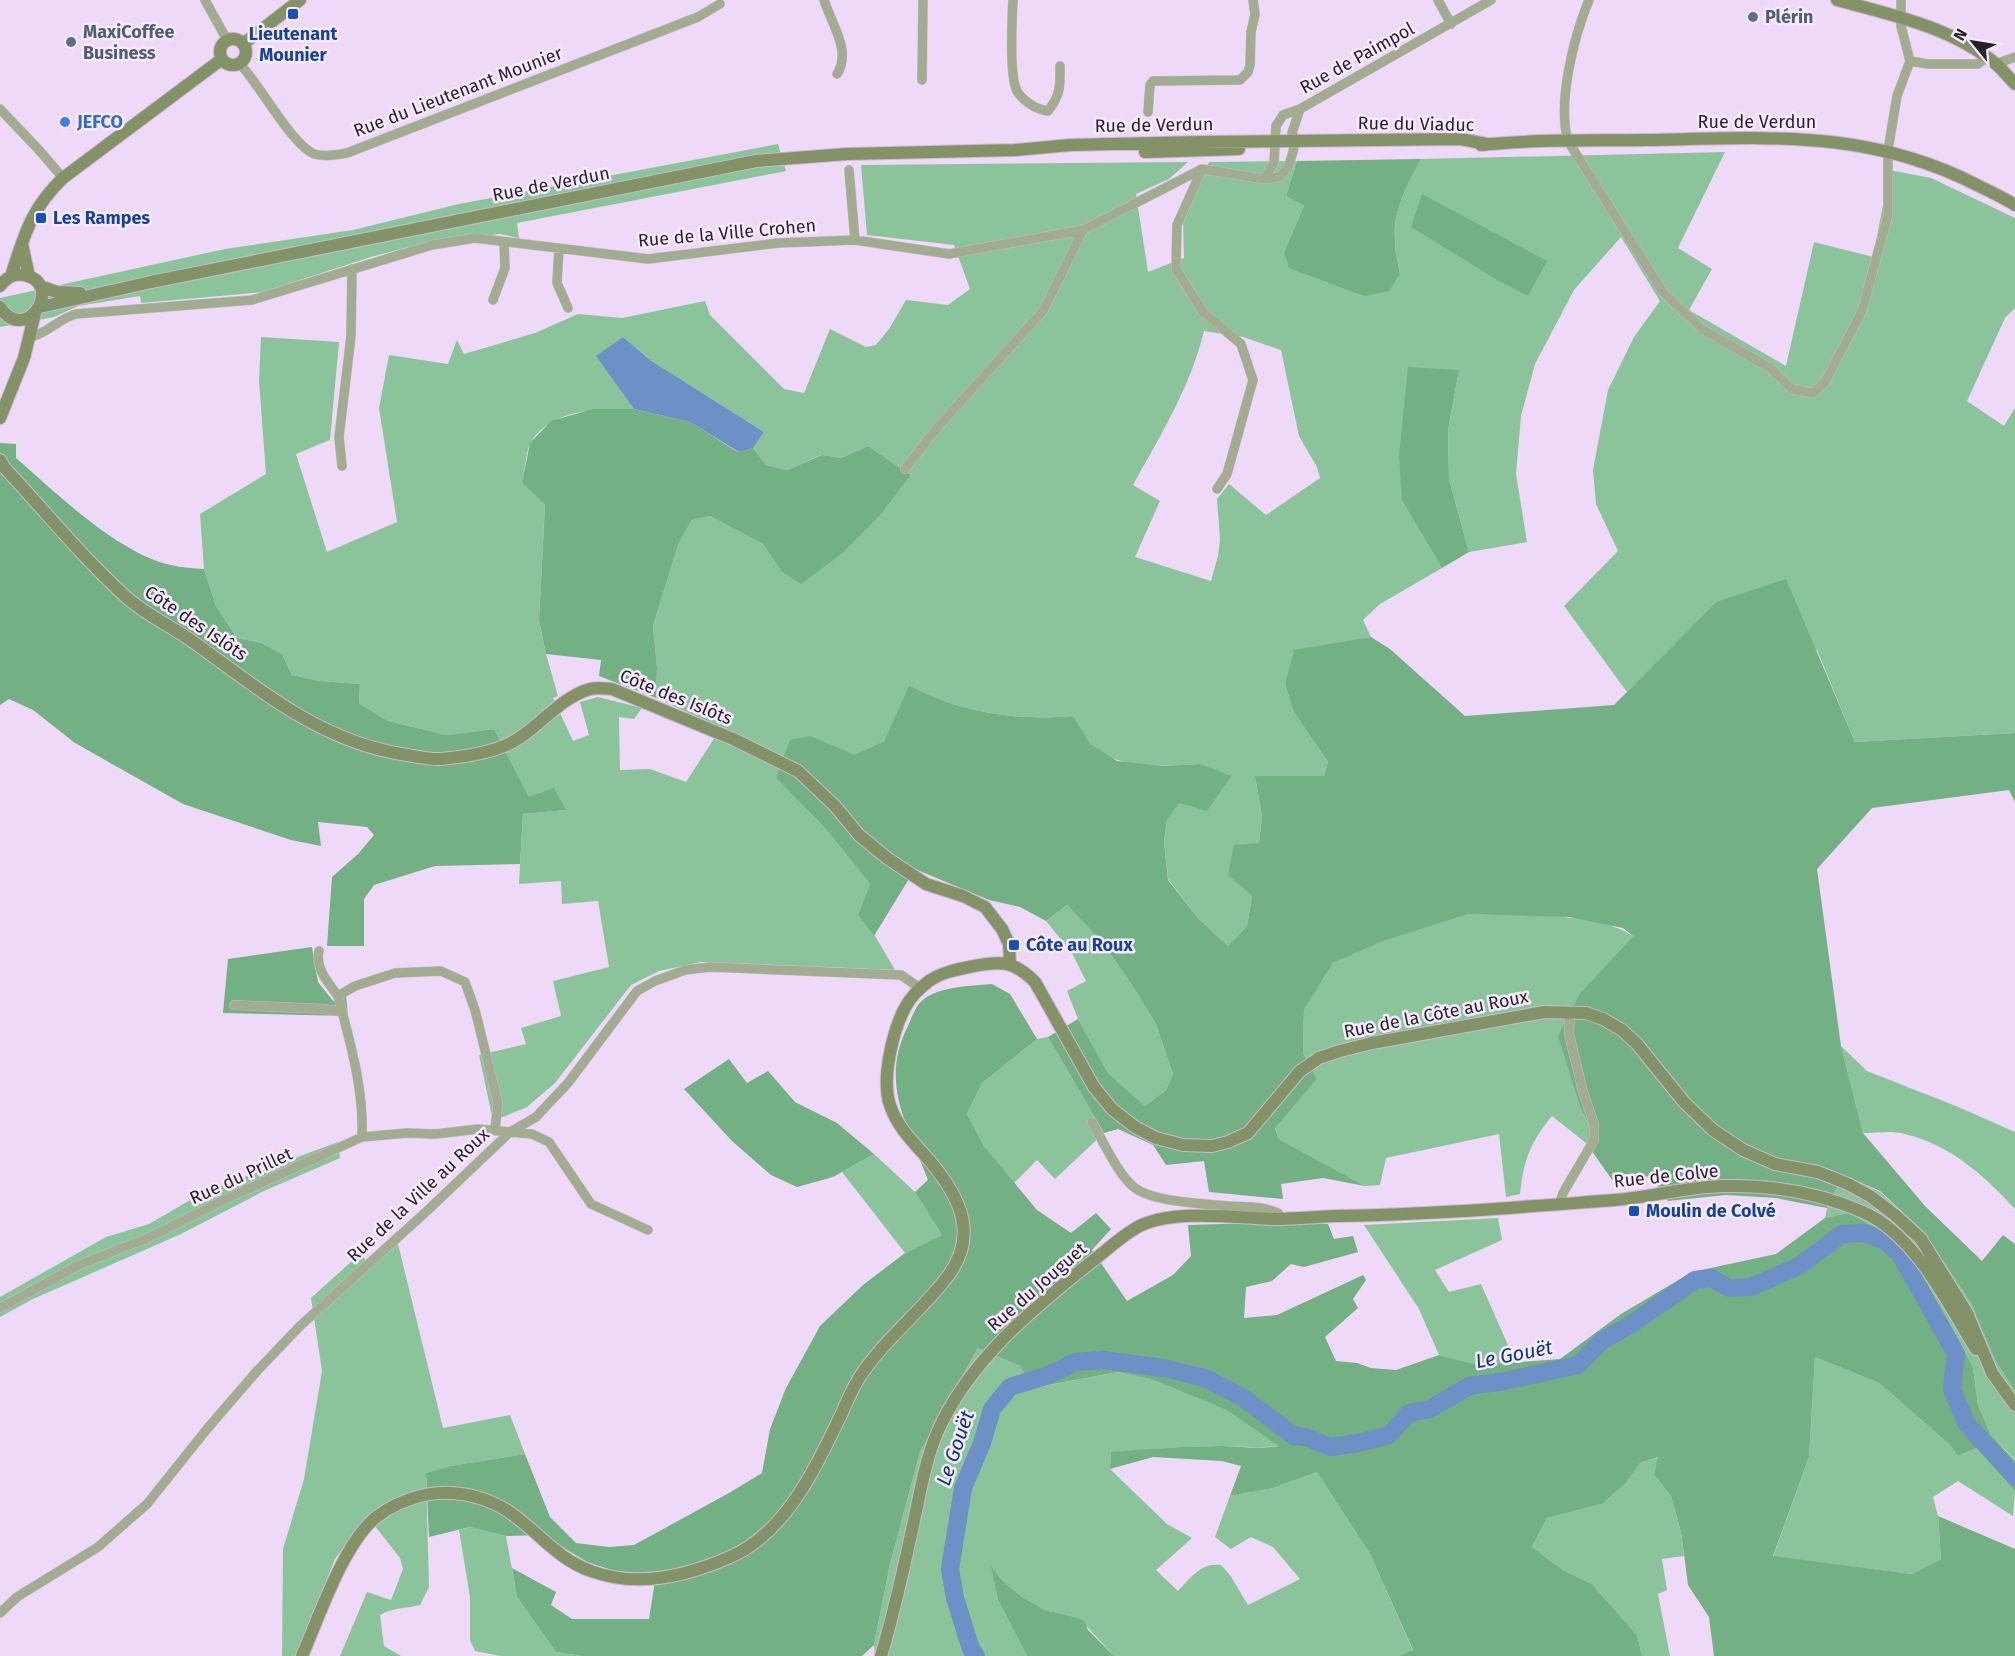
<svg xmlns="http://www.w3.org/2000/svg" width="2015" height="1656" viewBox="0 0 2015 1656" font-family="'Fira Sans',sans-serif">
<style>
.green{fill:#8bc49a;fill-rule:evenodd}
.forest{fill:#73b083}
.water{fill:#6d90c6}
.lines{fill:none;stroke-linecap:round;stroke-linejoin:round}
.river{stroke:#6d90c6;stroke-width:18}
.street-casing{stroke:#cbb8d3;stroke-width:10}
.secondary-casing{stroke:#cbb8d3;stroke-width:14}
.street{stroke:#a2ac90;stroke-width:9}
.secondary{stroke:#849268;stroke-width:12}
.transit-dot{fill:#1a4fb4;stroke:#f7eafd;stroke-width:2}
.service-dot{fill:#5c6f8a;stroke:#f7eafd;stroke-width:2}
.shop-dot{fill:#3f7fe0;stroke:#f7eafd;stroke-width:2}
.labels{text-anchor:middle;stroke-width:5;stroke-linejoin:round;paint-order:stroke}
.service-label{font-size:18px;font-weight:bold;fill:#4e5e75;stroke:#f7eafd;text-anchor:start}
.transit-label{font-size:18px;font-weight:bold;fill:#164399;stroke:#f7eafd;text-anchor:start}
.street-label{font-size:18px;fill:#271f2a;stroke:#f7eafd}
.shop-label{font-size:18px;font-weight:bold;fill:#366cbe;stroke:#f7eafd;text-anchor:start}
.water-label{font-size:20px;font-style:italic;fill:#0c3778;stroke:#f7eafd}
</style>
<rect width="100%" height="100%" fill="#efd9f8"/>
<path class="green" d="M778,144L786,171L517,223L519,238L500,234L428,242L371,257L263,292L141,303L140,296L78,306L54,317L0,327V298L225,249L353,230L459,204Z
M1725,152L1678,248L1712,269L1689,310L1786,366L1814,242L1873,257L1883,205L1884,169L1931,178L2015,218V308L2005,318L1967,401L2004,426L2015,408V733L1855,742L1817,650L1716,602L1627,692L1564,606L1618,551L1596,504L1593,470L1608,390L1634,337L1660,301L1621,237L1574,290L1535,364L1521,416L1516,474L1527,542L1469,552L1449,479L1448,430L1459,370L1402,501L1442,568L1380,604L1363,620L1371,637L1294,651L1285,683L1293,711L1328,762L1324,776H1255L1262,816L1259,843L1228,874L1252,896L1247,926L1228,946L1198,918L1168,879L1164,841L1167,820L1200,764C1164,766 1120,771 1091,745C1084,738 1078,725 1073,716C1017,721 959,713 909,685L884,741L855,756L811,736L776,778L825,828L870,884L858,915L875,936L895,970L701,962L659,971L631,985L555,1083L527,1107L493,1121L479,1055L526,1044L521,1028L561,1016L553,981L609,967L598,901L562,904L561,881L519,884L523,814L566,810L529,797L494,729L447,735L388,721L359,703L360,684L320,681L292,675L282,654L262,643L237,638L216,606L204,569L200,514L266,474L259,381L261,337L339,342L330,440L296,454L327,552L397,522L379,408L389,355L448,364L457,340L464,354L535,333L578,314L622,318L705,301L710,315L784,389L804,393L830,329L866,347L876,345L889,329L906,300L948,305L970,289L954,245L867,235L861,165L1188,162L1169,179L1136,194L1148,272L1184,258L1183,221L1209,162L1297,161L1286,196L1304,206L1284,252L1400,274C1398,263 1395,252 1395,241C1392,212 1408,183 1421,159ZM1204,331L1243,337L1281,350L1299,436L1317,467L1320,478L1266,515L1229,484L1217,499L1220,540L1218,556L1211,581L1135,557L1160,501L1133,485C1161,434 1190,388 1204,331ZM623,337L650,360L764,432L753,448L766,465L787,470L821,455L841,458L868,446L911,475L879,517L844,552L781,571L763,544L710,516L692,520L678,545L653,626L657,668L656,698L721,728L686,782L650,769L620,770L619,717L634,719L642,708L598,697L580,702L589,735L573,741L553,698L558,696L546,654L539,620L545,503L522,483C525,472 526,450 531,442C552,408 599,409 634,409L597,356Z
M1067,905L1102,942L1132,985L1156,1024L1173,1074L1166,1090L1145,1106L1108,1073L1078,1019L1067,991L1086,981L1072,953L1046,921Z
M1468,914C1512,915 1597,911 1633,936L1580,993L1581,1109L1592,1132L1586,1143L1552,1116C1530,1143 1524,1159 1520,1194L1506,1197L1499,1134L1386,1158L1380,1185L1365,1186L1279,1139L1275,1127L1317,1079L1303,1053L1304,1010L1333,963L1380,942Z
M1048,1037L1104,1133L1055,1179L1037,1160L1014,1183L984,1146L967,1114L982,1083L1037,1039Z
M1841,1046L1867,1071L1956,1106L2015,1132V1209C1984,1175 1950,1145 1905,1134C1892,1130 1876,1133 1863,1133Z
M338,1142L340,1158L264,1191L181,1234L33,1299L0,1317V1297L106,1237L149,1224L204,1192Z
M874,1154L915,1192L942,1235L905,1253L842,1172Z
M1843,1175L1880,1192L1923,1231L1971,1303L1995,1360L2015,1391V1460L1991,1435L1978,1405L1973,1368L1848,1213L1825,1218L1827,1208Z
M1498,1218L1502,1240L1435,1270L1449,1292L1481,1284L1516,1363L1477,1365L1439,1355L1419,1309L1364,1225Z
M398,1244L443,1428L510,1415L525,1454L450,1466L426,1473L429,1587L420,1605C405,1609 393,1607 380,1615L384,1646L401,1656H340L367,1592L391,1600L403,1569L400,1558L367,1516L335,1559L298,1650L310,1656H282L283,1549L304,1479L322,1371L311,1298L362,1252L368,1266Z
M978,1348L1020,1366L1033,1388L1118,1372L1151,1379L1226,1410L1280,1446C1261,1448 1243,1447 1224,1446C1186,1446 1148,1449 1111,1453L1110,1469L1167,1524L1192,1538L1156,1570L1178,1591C1192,1577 1200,1563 1221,1565L1230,1575L1248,1605L1300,1579L1273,1547L1251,1537L1231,1549L1215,1537L1230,1496L1273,1488L1317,1472L1370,1554L1413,1651L1400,1656H1114L1079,1618L1045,1610L1022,1597L1003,1581L992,1567L998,1600L1027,1656H875L874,1645L890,1564L920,1452Z
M1815,1357L1879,1383L1949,1444L1958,1456L1979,1447L2015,1492L2013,1516L1958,1481L1933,1497L1938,1516L1941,1559L1912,1574L1773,1557L1809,1457Z
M1659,1457L1654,1475L1671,1496L1681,1532L1684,1556L1662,1559L1667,1590L1658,1594L1670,1656H1642L1637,1635L1592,1584L1563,1570L1532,1547L1547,1518L1602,1504L1626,1483L1640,1463Z
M470,1527L506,1536L517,1597L556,1652L582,1656H501L475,1651L470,1640V1597L459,1530Z"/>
<path class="forest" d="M1421,159C1408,183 1392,212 1395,241C1395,252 1398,263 1400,274L1389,291L1364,296L1289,268L1284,252L1304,206L1286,196L1297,161Z
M1422,194L1547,261L1528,296L1499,281L1411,227Z
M1408,367L1459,370L1448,430L1449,479L1469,552L1442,568L1402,501L1399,456Z
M593,409H634L690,422L738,452L753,448L766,465L787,470L822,455L841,458L868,446L911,475L879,517L844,552L801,584L781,571L763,544L710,516L692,520L678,545L653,626L657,668L656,698L599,676L601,660L546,654L539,620L545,504L522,483L530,443L551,421Z
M0,443L16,444V458C55,492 120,555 171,565C182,568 193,568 204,569L216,606L237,638L262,643L282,654L292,675L320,681L360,684L359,703L388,721L447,735L494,729L529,797L554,788L566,810L523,814L520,864L435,866L374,885L364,899V946H327L332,877L358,854L374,835L367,827L318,822L321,846L291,840L183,804L75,743L33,710L9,699L0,705Z
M1786,579L1855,742L2015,733V802L2009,790L1872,808L1817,869L1841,1046L1863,1133L1925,1206L1982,1261L2003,1235L2015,1244V1391L1995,1360L1971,1303L1923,1231L1880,1191L1843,1175L1827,1208L1776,1198L1726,1195L1668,1201L1651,1176L1613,1181L1586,1143L1592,1131L1581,1109L1558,1036L1580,993L1633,936L1623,928L1569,917L1468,914L1381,942L1333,963L1304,1010L1303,1053L1317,1079L1275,1128L1279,1139L1365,1186L1323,1178L1281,1184L1283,1199L1209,1192L1204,1161L1166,1165L1153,1145L1118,1129L1104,1133L1048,1037L1078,1019L1108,1073L1145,1106L1166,1090L1173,1074L1156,1024L1132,985L1102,942L1067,905L1046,921L1020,907L989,900L915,869L874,936L858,915L870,884L825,828L776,778L790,740L811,736L855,755L884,741L909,685C959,713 1017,721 1073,716L1090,744L1117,761L1162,766L1200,764L1231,776L1207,811L1179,803L1167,820L1164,841L1168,880L1198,918L1228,946L1247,926L1252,896L1228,875L1234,845L1259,843L1262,816L1255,776H1324L1328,762L1293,711L1285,683L1294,650L1371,637L1390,649L1465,716L1614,705L1716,602Z
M312,947L318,982L333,1001L346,996L348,1016L223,1013L228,959Z
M992,984L1010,994L1037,1039L982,1083L967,1114L984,1146L1037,1210L1071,1233L1096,1213L1111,1229L1092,1250L1127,1301L1173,1275L1191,1256L1188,1225L1286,1222L1328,1224L1334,1239L1353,1236L1358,1252L1304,1267L1291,1264L1272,1281L1246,1287L1244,1318L1277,1315L1363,1275L1366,1280L1353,1299L1358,1308L1325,1337L1336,1361L1357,1363L1371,1368L1396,1370L1439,1355L1478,1365L1560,1359L1621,1314L1692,1272L1776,1254L1825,1218L1848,1213L1888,1235L1909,1259L1945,1315L1973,1368L1978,1405L1991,1435L2015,1461V1492L1979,1447L1958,1456L1949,1444L1879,1383L1815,1357L1809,1457L1773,1556L1912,1574L1941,1559L1938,1516L2015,1549V1656H1714L1709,1617L1688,1585L1681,1532L1671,1496L1654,1475L1658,1457L1640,1463L1626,1483L1602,1504L1547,1518L1532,1547L1563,1570L1592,1584L1637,1635L1642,1656H1400L1413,1650L1370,1554L1317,1472L1273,1488L1230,1496L1241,1466L1222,1461L1153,1457L1110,1469L1111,1452C1148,1449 1186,1446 1223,1446C1242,1447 1261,1449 1279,1446L1226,1410L1151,1379L1118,1372L1032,1388L1020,1366L978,1348L920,1452L890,1564L874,1645L862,1656H582L556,1652L517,1597L512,1568L556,1592L551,1605L572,1619H649L656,1575L618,1572L587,1562L543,1535L506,1536L470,1527L429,1537L426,1473L450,1466L525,1454L550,1517L576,1543L609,1547L634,1545L729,1493L762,1473L770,1429L786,1388L820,1326L863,1285L905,1253L942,1235L915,1192L928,1180C908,1126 879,1082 908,1026C911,1019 914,1011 918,1005C932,986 971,986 992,984Z
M729,1059L747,1083L768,1071L795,1102L837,1123L874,1154L833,1177L797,1187L771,1175L732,1141L684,1089Z
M991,1566L1003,1581L1022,1597L1045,1610L1079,1618L1085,1622L1088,1630L1114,1656H1027L998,1600Z"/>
<path class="water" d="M623,337L650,360L764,432L753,448L739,452L690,422L634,409L596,356Z"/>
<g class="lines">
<path class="river" d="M976,1656L971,1649L955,1598L950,1569L963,1488L982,1443L992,1409L1010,1387L1049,1375L1075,1362L1103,1360L1164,1368L1205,1378L1242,1397L1294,1436L1306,1437L1330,1447L1358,1443L1389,1435L1409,1413L1430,1409L1469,1386L1505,1381L1578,1365L1602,1341L1630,1325L1695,1280L1711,1278L1729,1288L1751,1287L1799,1266L1842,1234L1864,1233L1884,1240L1900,1254L1956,1354L1952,1389L1966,1423L2015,1477"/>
<g class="street-casing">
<path id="street" d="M205,0L227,40
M824,0C831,23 852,51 837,74
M1013,0C1012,19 1009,76 1017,91C1023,101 1037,110 1048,111C1061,94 1060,87 1060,66
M1438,0L1451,24
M1589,0C1574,36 1557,103 1568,141L1663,292L1702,329L1770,368L1792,389L1813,393L1825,382L1862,311L1888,215V150L1897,96L1910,61L1901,26V0
M1910,61L1928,64H1978L1986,58
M239,63C259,83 291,144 314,154C325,157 337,155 347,153L698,17L720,4
M1996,64L2015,57
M922,80L923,0
M0,109L39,150L63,178
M1148,112L1150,85L1153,81L1240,80L1248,72L1250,65L1251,32L1255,14L1253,0
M1202,169L1177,225L1176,269L1203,312L1241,344L1253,380L1227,474L1217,489
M849,170L855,240
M1264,179L1274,163L1276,126L1283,115L1300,109L1491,0
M559,248L557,283L568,308
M493,300L505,268L504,242
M28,338C47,334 58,319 76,314L252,300L432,245L475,238L648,259L778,243L855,240L949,254L1083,230L1202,169L1264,179L1279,177L1288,168L1293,152L1295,140L1292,133L1300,109
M342,466L339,437L351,336L352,269
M905,469L936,429L1043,311L1083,230
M319,951C315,969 328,982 338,996
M234,1005L325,1009L342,1012
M1092,1122C1103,1141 1118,1175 1135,1188C1154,1202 1205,1204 1229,1206C1246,1207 1262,1206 1278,1213L1281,1219
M362,1137C364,1089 350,1042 338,996L355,986L395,973L441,971L465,982L475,1010L498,1103L495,1129
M1560,1203L1563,1193L1594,1140V1124L1583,1092L1569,1034L1570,1012
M0,1308L79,1265L150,1237L226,1199L362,1137L407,1133L436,1134L478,1129L532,1134L549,1142L591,1204L648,1230
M0,1613L17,1597L98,1547L147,1504L207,1429L257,1371L300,1326L428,1210L510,1132L536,1117L568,1083L637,991L655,981L685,970L710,967L901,975L920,988"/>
</g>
<g class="secondary-casing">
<path id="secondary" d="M1837,0C1892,15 1951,27 1996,64C2003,70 2009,78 2015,84
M220 52a13 13 0 1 1 26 0a13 13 0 1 1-26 0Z
M243,44L300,0
M1481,145C1535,139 1591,141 1645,140C1766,138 1867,128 1979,186C1991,192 2004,198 2015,205
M1145,152L1239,149
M22,244L29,276
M11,276C25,234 30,210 63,178L222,59
M0,286C6,278 14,273 24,275C66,283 25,347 0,307
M40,286L57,292L80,293
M40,307L151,282L756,161L847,154L1015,150L1070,145L1199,142L1460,139L1487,144
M0,418L24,358L35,313
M0,460L4,467C44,510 81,556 125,596C144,614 171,626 192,641C259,689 318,740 401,754C414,756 429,760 441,759C462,757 485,754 504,746C536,733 556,699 590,689C596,687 606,689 612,689L733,739L798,771L835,806L859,835L887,858L926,884L963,896L985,907L1002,929L1009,944L1010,963
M302,1656C319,1617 343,1545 375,1518C389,1507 407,1499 424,1495C450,1489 480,1495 503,1508C535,1527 554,1558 591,1571C636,1588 687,1576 730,1557C787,1532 815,1468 841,1415C846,1403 852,1390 859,1378C883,1341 917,1315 944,1281C980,1238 962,1199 929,1160C914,1143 897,1127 890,1105C881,1079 893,1029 906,1006C911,997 921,987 929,981C942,972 959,969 974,966C1002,960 1015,962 1035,982L1094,1087L1112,1109L1135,1127L1156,1138L1183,1145L1212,1146L1228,1142L1248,1133L1300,1071L1319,1058L1340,1051L1372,1043L1544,1012L1586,1013L1603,1019L1622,1030L1637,1044L1684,1102L1713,1130L1743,1150L1775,1164L1818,1172L1848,1184L1870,1196L1895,1215L1921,1239L1967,1313L1992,1373L2015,1405
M881,1656C895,1610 905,1563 915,1516C921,1488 926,1459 937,1433C968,1362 1031,1310 1090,1263C1105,1252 1120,1237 1136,1228C1169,1209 1232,1217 1270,1219C1292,1219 1314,1217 1335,1216C1429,1215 1522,1207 1615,1200C1651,1197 1687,1187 1723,1186C1770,1185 1820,1193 1863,1212C1915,1235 1947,1302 1976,1349"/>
</g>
<use href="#street" class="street"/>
<use href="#secondary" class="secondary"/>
</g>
<g class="transit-dot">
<rect x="287" y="8" width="12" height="12" rx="3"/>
<rect x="35" y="212" width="12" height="12" rx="3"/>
<rect x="1008" y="939" width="12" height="12" rx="3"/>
<rect x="1628" y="1205" width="12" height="12" rx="3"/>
</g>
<g class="service-dot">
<circle cx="1753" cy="17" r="6"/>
<circle cx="71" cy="42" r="6"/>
</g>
<circle class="shop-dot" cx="65" cy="122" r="6"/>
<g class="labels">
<g class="service-label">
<text x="1765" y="23">Plérin</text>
<text x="83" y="38">MaxiCoffee<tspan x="83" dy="21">Business</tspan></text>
</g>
<g class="transit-label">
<text x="293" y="40" text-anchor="middle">Lieutenant<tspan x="293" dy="21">Mounier</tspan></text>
<text x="53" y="224">Les Rampes</text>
<text x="1026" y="951">Côte au Roux</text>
<text x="1646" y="1217">Moulin de Colvé</text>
</g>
<g class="street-label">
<text transform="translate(1357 58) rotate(-29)" y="6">Rue de Paimpol</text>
<text transform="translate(458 92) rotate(-21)" y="6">Rue du Lieutenant Mounier</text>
<text x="1757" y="128">Rue de Verdun</text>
<text transform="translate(1416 124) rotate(1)" y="6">Rue du Viaduc</text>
<text transform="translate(1154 125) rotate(-1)" y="6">Rue de Verdun</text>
<text transform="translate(551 184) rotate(-11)" y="6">Rue de Verdun</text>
<text transform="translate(727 233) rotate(-5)" y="6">Rue de la Ville Crohen</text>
<text transform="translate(196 623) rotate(34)" y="6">Côte des Islôts</text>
<text transform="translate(676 697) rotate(22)" y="6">Côte des Islôts</text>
<text transform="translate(1436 1014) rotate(-11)" y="6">Rue de la Côte au Roux</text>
<text transform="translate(241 1176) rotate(-25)" y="6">Rue du Prillet</text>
<text transform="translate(1666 1176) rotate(-6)" y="6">Rue de Colve</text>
<text transform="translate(418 1195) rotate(-43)" y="6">Rue de la Ville au Roux</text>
<text transform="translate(1037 1287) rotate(-41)" y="6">Rue du Jouguet</text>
</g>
<g class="shop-label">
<text x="77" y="128">JEFCO</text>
</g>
<g class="water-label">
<text transform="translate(1514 1354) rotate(-11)" y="7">Le Gouët</text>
<text transform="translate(955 1448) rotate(-71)" y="7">Le Gouët</text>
</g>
</g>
<g transform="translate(1973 42) rotate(300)" stroke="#f7eafd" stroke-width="4.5" paint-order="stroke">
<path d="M0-4.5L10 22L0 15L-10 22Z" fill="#271f2a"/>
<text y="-9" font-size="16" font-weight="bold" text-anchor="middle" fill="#271f2a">N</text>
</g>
</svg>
